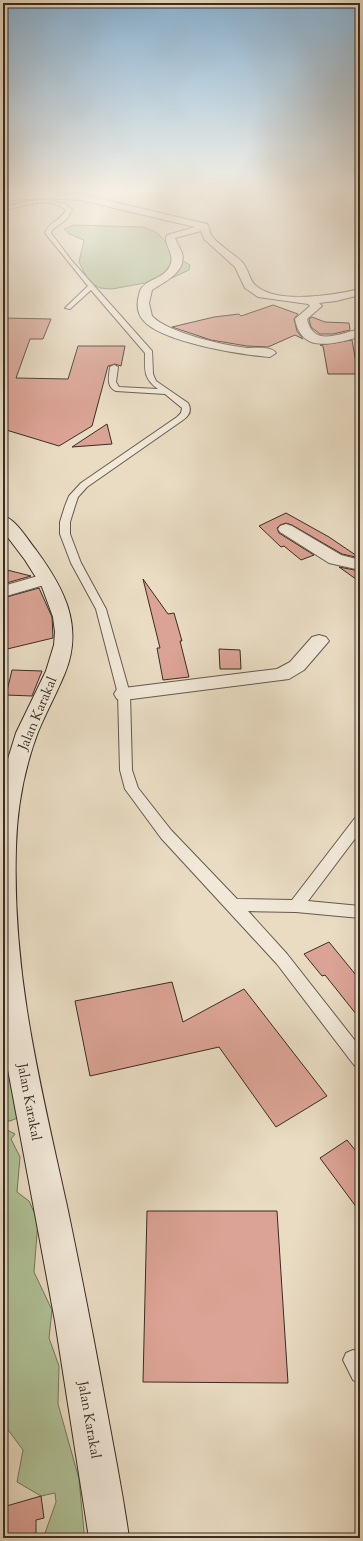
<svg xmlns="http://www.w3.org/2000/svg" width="363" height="1541" viewBox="0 0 363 1541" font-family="'Sorts Mill Goudy',serif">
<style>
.green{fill:#b0c298;stroke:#74785e}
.building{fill:#dba395;stroke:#392d23}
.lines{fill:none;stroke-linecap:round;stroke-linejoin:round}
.service-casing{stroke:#65594b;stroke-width:2}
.minor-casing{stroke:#65594b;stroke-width:2}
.secondary-casing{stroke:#392d23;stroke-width:2}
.service{fill:#f1e8d8;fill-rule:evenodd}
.minor{fill:#f1e8d8;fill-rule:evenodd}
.secondary{fill:#f1e8d8;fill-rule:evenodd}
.labels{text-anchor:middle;stroke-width:3.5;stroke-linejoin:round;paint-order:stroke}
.near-street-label{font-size:14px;fill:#392d23;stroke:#f1e8d8}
</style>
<rect width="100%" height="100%" fill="#e9dcc3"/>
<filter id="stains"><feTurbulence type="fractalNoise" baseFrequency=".005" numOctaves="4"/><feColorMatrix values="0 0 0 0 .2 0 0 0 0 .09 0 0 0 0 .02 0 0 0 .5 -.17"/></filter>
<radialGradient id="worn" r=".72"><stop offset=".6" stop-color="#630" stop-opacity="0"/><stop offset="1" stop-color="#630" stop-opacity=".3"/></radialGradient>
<path class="green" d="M74,225L142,227C164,232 163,242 176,255C180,259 185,262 190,265L189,270L172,278L112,289L100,288L89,282L79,262L84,240L69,234L64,229Z
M3,1004L20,1117L10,1121H3Z
M3,1128L15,1134L11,1139L20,1157L17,1192L29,1201L38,1221L34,1272L52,1310L49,1338L59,1366L58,1404L79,1479L84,1532L83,1538H46L44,1536L56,1502L55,1493L41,1496L17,1482L23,1450L3,1423Z"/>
<path class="building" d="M273,305L298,314L294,319L297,331L303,339L295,335L268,347L247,346L211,340L172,327L214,317L239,314L241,316Z
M312,317L325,322L349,323L350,330L333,334H320L311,327L309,319Z
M3,318L51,319L43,339H30L16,378L68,379L78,346H125L121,366L115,364L108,366L92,426L59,446L3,429Z
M352,340L358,374H328L323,346L320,345Z
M107,424L112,444L72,447Z
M286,513L329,537L360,558L342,554L292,525L286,523L280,525L277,528L279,533L314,555L301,560L284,546L281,547L259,526Z
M339,567L360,571V582Z
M3,569L31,576L3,584Z
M143,579L168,614L174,613L182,641H180L189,677L163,680L157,648H160Z
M39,588L52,617L53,638L3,650V598Z
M219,649L240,650L241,669H220Z
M12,670L42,671L32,696L6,695Z
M329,942L360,980V1019L325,975L322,976L304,954Z
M172,982L183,1022L244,989L327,1096L276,1127L219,1047L90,1076L75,1001Z
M347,1140L360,1156V1212L320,1158Z
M147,1211H277L288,1383L143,1382Z
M41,1496L44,1518L36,1520V1538H3V1507Z"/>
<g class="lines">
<g class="service-casing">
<path id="service" d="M14,190H21L15,193L18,198H14L9,192Z
M48,200L66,204L72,210L67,219L52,230L51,233L72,261L152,351L153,374L156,381L188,403C192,410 189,416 183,420L87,487L78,497L75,506L70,522V534L81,563L106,609L130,694L132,770L138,788L171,830L237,899L292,900L355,818L360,817V832L308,901L360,906V918L296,912L248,911L287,954L360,1047V1068L354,1065L277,964L161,838L125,789L120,770L118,694L96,609L71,563L60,534V522L65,506L69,496L81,483L177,417L181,413L182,408L165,394L116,391C106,387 109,376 110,367L114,365L118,367L116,382L119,387L158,389C143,378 145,370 145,353L91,290L70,309L65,308L88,286L45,233C48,223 61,220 66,210C51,195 21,206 3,211V207L28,201Z
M353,1350L360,1352V1384L353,1380L343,1360L346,1353Z"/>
</g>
<g class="minor-casing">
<path id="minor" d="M41,192L80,194L207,224C210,228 209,232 211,235C217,244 234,254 242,262C248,268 250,281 255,285C276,305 334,295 360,289V295L336,301L319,303L322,306L307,319C313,346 336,335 356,330L360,331V337C334,343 302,355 295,319L310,306L308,304L258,297L245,288L235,267L204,239L201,231L175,238C177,243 180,248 182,253C187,272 164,282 152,290L149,303L152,316C168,333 223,345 247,348C255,348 272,346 276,353L270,357C242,355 160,342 143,320C136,312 137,300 140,291C145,279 164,279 170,266C176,254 162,243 167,235L195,227L80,200L41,198L3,201V195Z
M286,524L292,526L341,555L360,560V570L329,563L280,532L278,529L280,526Z
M45,574L51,575L54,579L51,583L3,597V586Z
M319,635L326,637L329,641L304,670L289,679L124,700L117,699L114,694L117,689L124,688L277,669L290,662L312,637Z"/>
</g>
<g class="secondary-casing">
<path id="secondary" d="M3,516C16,519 27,539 36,550C64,588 84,626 65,673C57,693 46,712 38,732C24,769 17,808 16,847C12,975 40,1083 67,1206C81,1273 94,1339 106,1406C114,1450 123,1494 129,1538H89L55,1321L3,1043V775L16,733L46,671L54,645L55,632L53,617L42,587L25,560L3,531Z"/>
</g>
<use href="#service" class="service"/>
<use href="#minor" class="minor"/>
<use href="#secondary" class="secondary"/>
</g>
<linearGradient id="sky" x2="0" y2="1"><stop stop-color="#8ab6d8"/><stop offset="0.47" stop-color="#f5efe4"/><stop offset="1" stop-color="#f5efe4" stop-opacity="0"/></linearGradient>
<rect width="363" height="405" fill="url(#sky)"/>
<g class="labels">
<g class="near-street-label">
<text transform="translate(37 713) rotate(-67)" y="5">Jalan Karakal</text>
<text transform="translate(30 1102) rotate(79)" y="5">Jalan Karakal</text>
<text transform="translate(90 1420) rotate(80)" y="5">Jalan Karakal</text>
</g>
</g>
<rect width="363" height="1541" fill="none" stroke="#e9dcc3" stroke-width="16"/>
<rect x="4" y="4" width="355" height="1533" fill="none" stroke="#392d23" stroke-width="2"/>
<rect x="8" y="8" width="347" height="1525" fill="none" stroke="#392d23"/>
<rect width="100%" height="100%" filter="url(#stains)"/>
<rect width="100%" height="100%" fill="url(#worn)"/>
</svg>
